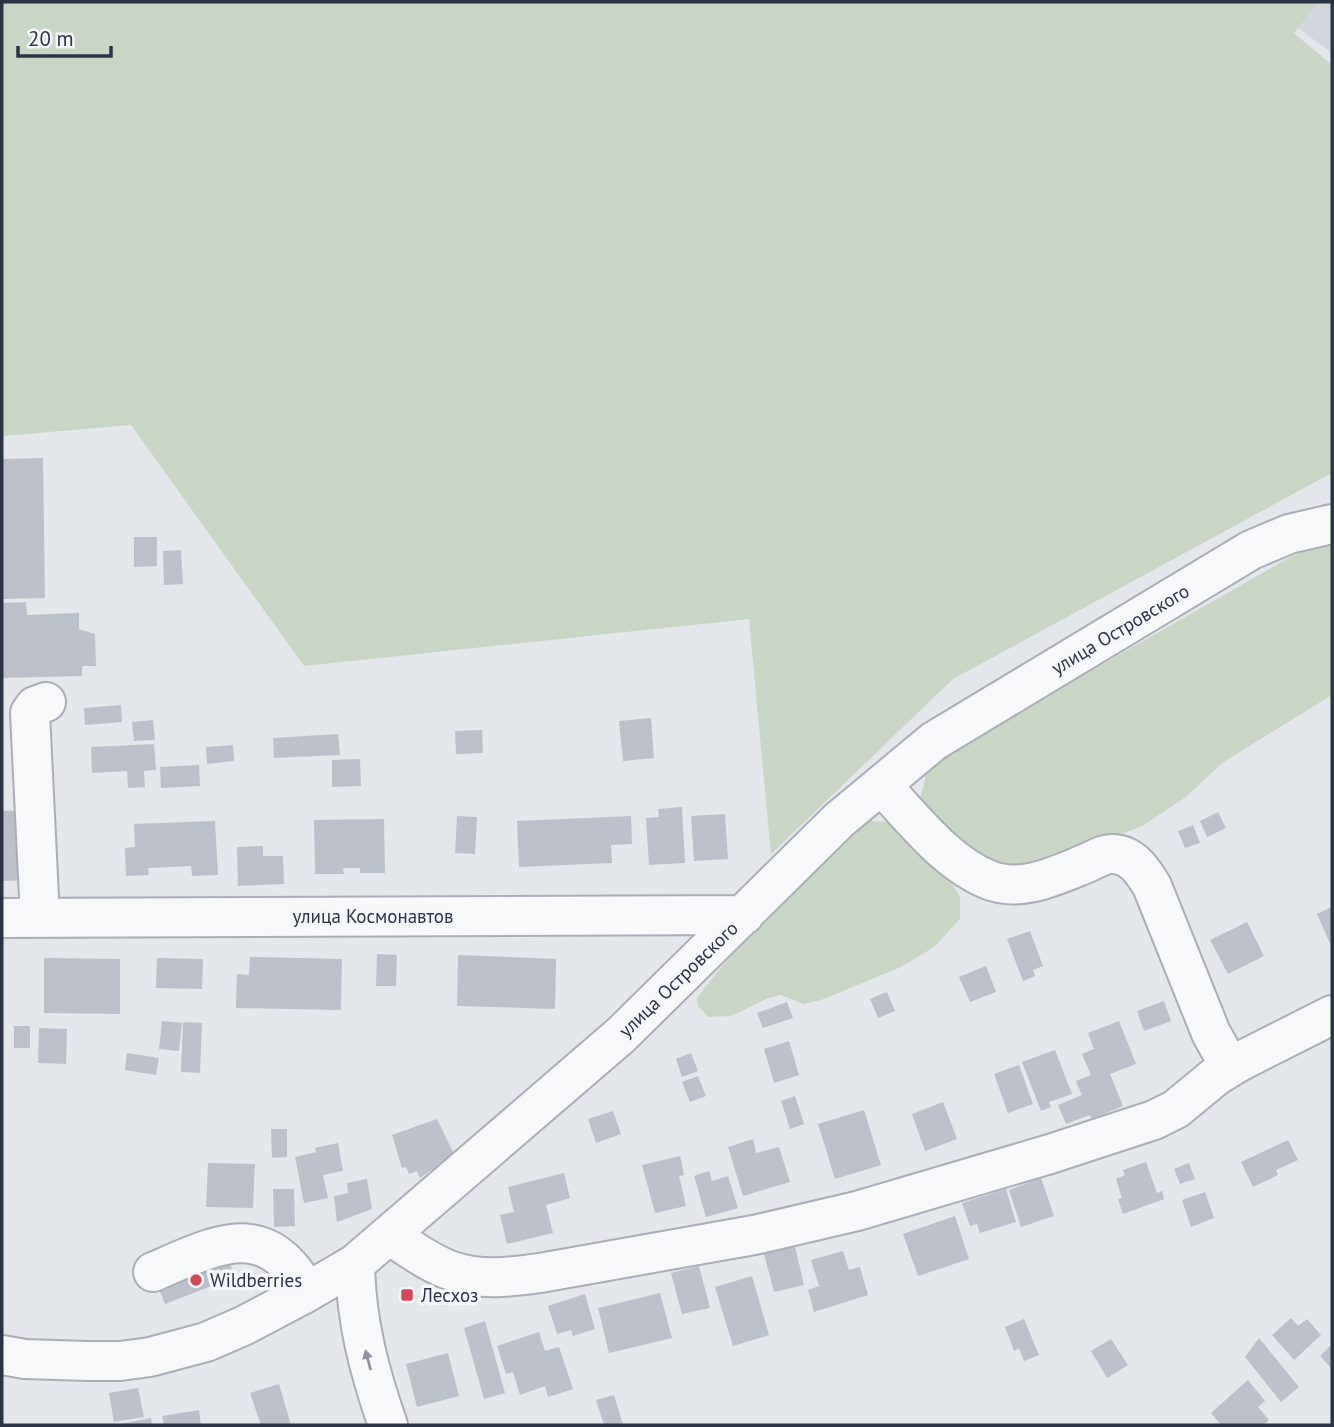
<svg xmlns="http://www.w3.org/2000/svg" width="1334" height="1427" viewBox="0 0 1334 1427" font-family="'PT Sans',sans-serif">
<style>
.built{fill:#d2d6de}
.green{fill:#c9d6c5}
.building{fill:#bbc0ca}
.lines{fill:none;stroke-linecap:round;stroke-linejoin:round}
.minor-casing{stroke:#a9aeb7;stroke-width:42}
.minor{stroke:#f7f8fa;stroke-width:38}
.oneway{fill:#9196a0}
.poi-dot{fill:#d1495b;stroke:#f4f6f9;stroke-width:2.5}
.labels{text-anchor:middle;stroke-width:7;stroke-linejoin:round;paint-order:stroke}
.street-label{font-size:19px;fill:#2b3445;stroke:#f4f6f9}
.poi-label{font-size:19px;fill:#2b3445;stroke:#f4f6f9;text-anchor:start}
</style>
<rect width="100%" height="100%" fill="#e4e7ec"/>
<path class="built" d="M1306,2H1332V53L1290,22Z"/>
<path class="green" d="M2,2H1318L1294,33L1332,65V475H1328L953,679L771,854L749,619L304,666L131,425L2,436Z
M1332,540V695L1222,763L1186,797L1142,826L1043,865L986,863L941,832L920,800L927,770L982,733L1292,556Z
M869,821L897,822L942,868L960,897V919L934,947L901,967L821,1000L804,1004L781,995L768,998L731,1016L708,1017L698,1006L697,998L734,951L829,856Z"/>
<path class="building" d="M43,458L45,598L2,599V459Z
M134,537H157V566L134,567Z
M181,550L183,584L164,585L163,551Z
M26,602L27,615L79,613V629L95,634L96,666H82V676L2,678V603Z
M121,705L122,722L85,725L84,708Z
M651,718L654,758L623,761L619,721Z
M153,720L155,740L134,741L132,722Z
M482,730L483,753L456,754L455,731Z
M338,734L340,755L274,758L273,738Z
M154,744L156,770L144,771L145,787L128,788L127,771L92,773L91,747Z
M233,745L234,761L207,764L206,747Z
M360,759L361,786L332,787V760Z
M199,765L200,786L161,788L160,767Z
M682,807L685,863L649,865L646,818L659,817L658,809Z
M26,810L28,880L2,881V811Z
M1218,812L1226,828L1207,837L1200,821Z
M725,814L728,859L694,861L691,816Z
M457,816L477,817L475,854L455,853Z
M631,816L632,844L611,845L612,863L519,867L517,821Z
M384,819L385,873H360V868H343L344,874H315L314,820Z
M215,821L218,875L192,876L191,866L148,868L149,875L126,876L125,848L135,847L134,824Z
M1193,825L1200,843L1185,848L1178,831Z
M263,846V856H283L284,884L238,886L237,847Z
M1332,907V948L1317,914Z
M1247,922L1264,956L1228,974L1210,940Z
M1030,931L1043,966L1033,970L1035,976L1023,981L1007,939Z
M377,954L397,955L396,986H376Z
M458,955L556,959L555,1009L457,1006Z
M250,957L342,959L341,1010L236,1008L237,974L249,975Z
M44,958L120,959V1014L44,1013Z
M157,958L203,959L202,989L156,988Z
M986,966L996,992L970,1002L959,977Z
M887,992L895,1011L878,1018L870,999Z
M1164,1001L1171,1021L1144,1031L1137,1011Z
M787,1002L793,1018L763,1028L757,1013Z
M162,1021L182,1023L179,1051L159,1049Z
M1119,1021L1136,1064L1110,1074L1123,1106L1092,1119L1090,1115L1066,1124L1058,1105L1082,1095L1076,1081L1091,1075L1082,1054L1094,1049L1088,1033Z
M183,1022L202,1023L200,1073L181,1072Z
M14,1026H30V1048H14Z
M39,1028L67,1029L66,1064L38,1063Z
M789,1041L799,1075L774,1083L764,1049Z
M1055,1050L1072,1094L1049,1102L1051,1107L1041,1111L1022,1062Z
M127,1053L159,1058L156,1075L125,1070Z
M691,1053L698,1071L682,1077L676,1059Z
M1019,1065L1033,1104L1008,1113L994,1074Z
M698,1076L706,1096L690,1102L682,1082Z
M795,1096L804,1124L790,1129L781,1101Z
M943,1102L957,1139L925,1151L912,1114Z
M864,1110L881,1165L835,1179L818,1124Z
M613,1111L621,1134L596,1143L588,1119Z
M437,1119L454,1154L420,1178L417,1171L409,1174L406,1167L402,1168L392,1135Z
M271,1129H287V1157L272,1158Z
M753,1139L756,1153L779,1147L790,1182L743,1196L728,1147Z
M1288,1140L1298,1160L1276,1170L1278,1175L1253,1187L1241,1162Z
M338,1143L343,1171L323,1175L328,1198L304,1203L295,1157L316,1152L315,1148Z
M680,1156L684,1175L679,1176L686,1206L655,1213L642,1165Z
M1146,1162L1157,1193L1162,1191L1164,1199L1123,1214L1118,1199L1122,1198L1116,1179L1125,1175L1123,1170Z
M208,1163L255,1164L253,1208L206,1207Z
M1189,1163L1195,1179L1180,1184L1174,1169Z
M709,1171L712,1181L728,1176L738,1208L706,1217L694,1176Z
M564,1173L570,1198L546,1205L553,1233L507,1244L500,1215L514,1212L508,1187Z
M1041,1178L1054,1216L1021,1227L1009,1190Z
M367,1179L372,1209L337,1222L334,1196L348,1193L347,1183Z
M273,1189H294L295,1226L274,1227Z
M1006,1189L1016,1222L980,1233L977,1224L970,1226L962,1203Z
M1205,1192L1214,1218L1191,1227L1182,1200Z
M955,1216L969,1259L918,1276L903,1234Z
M795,1246L804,1285L774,1292L764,1254Z
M843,1251L849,1270L860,1267L868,1295L814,1312L808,1290L819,1286L811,1260Z
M227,1256L235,1277L165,1304L157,1284Z
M699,1266L710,1308L682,1314L671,1273Z
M752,1276L769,1335L733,1346L715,1287Z
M660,1293L672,1338L609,1353L598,1308Z
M585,1294L595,1329L573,1336L571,1330L557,1334L548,1306Z
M1291,1318L1298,1326L1307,1319L1321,1335L1294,1360L1272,1335Z
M1024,1319L1039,1355L1024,1361L1019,1348L1014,1351L1005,1327Z
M485,1321L505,1393L484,1399L464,1328Z
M539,1332L545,1351L559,1347L573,1389L548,1397L545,1386L520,1395L513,1372L506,1374L497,1346Z
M1259,1338L1299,1387L1281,1402L1245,1357Z
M1111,1339L1128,1365L1107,1378L1091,1351Z
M1332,1344V1369L1320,1356Z
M448,1353L459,1396L417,1407L406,1364Z
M1248,1380L1265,1401L1258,1407L1269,1420L1263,1425H1221L1211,1413Z
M279,1384L291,1425H261L250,1393Z
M138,1388L144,1417L114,1422L109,1393Z
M614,1395L623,1425H604L596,1400Z
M199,1410L201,1425H164L162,1416Z
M151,1418L152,1425H120V1424Z"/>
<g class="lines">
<g class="minor-casing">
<path id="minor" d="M881,785C913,818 946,863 989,880C1022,893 1057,875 1087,863C1095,859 1104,854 1112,854C1132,854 1143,871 1152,886L1211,1033L1230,1067
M2,918L744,915
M40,918L30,713L35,706L46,702
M389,1235C408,1247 430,1264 452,1271C481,1281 510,1277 540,1273L754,1235L857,1211L1050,1154L1154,1120L1176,1109L1216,1076L1239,1062L1332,1015
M355,1264C356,1321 369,1371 388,1425
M153,1272C216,1245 266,1216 307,1292
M2,1355L25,1359L87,1361H120L150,1357L206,1342L243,1326L302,1295L355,1264L621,1035L839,820L934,741L1251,550L1289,534L1332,524"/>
</g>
<use href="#minor" class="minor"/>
</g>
<defs><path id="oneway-solid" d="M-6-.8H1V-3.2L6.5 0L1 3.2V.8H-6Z" transform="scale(1.75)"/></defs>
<use class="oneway" href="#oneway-solid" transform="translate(368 1360) rotate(-105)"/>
<g class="poi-dot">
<circle cx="196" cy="1280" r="7"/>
<rect x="400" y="1288" width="14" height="14" rx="3.5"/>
</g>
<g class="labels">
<g class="street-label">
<text transform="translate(1120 629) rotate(-31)" y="7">улица Островского</text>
<text x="373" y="923">улица Космонавтов</text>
<text transform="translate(678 979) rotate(-44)" y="7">улица Островского</text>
</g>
<g class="poi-label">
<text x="210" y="1287">Wildberries</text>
<text x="421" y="1302">Лесхоз</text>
</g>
</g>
<rect width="1334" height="1427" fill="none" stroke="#2b3445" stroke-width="7"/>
<path d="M18 46v10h93v-10" fill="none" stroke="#2b3445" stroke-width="3.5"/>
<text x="28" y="46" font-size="21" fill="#2b3445" stroke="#f4f6f9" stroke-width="5" paint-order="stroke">20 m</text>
</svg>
